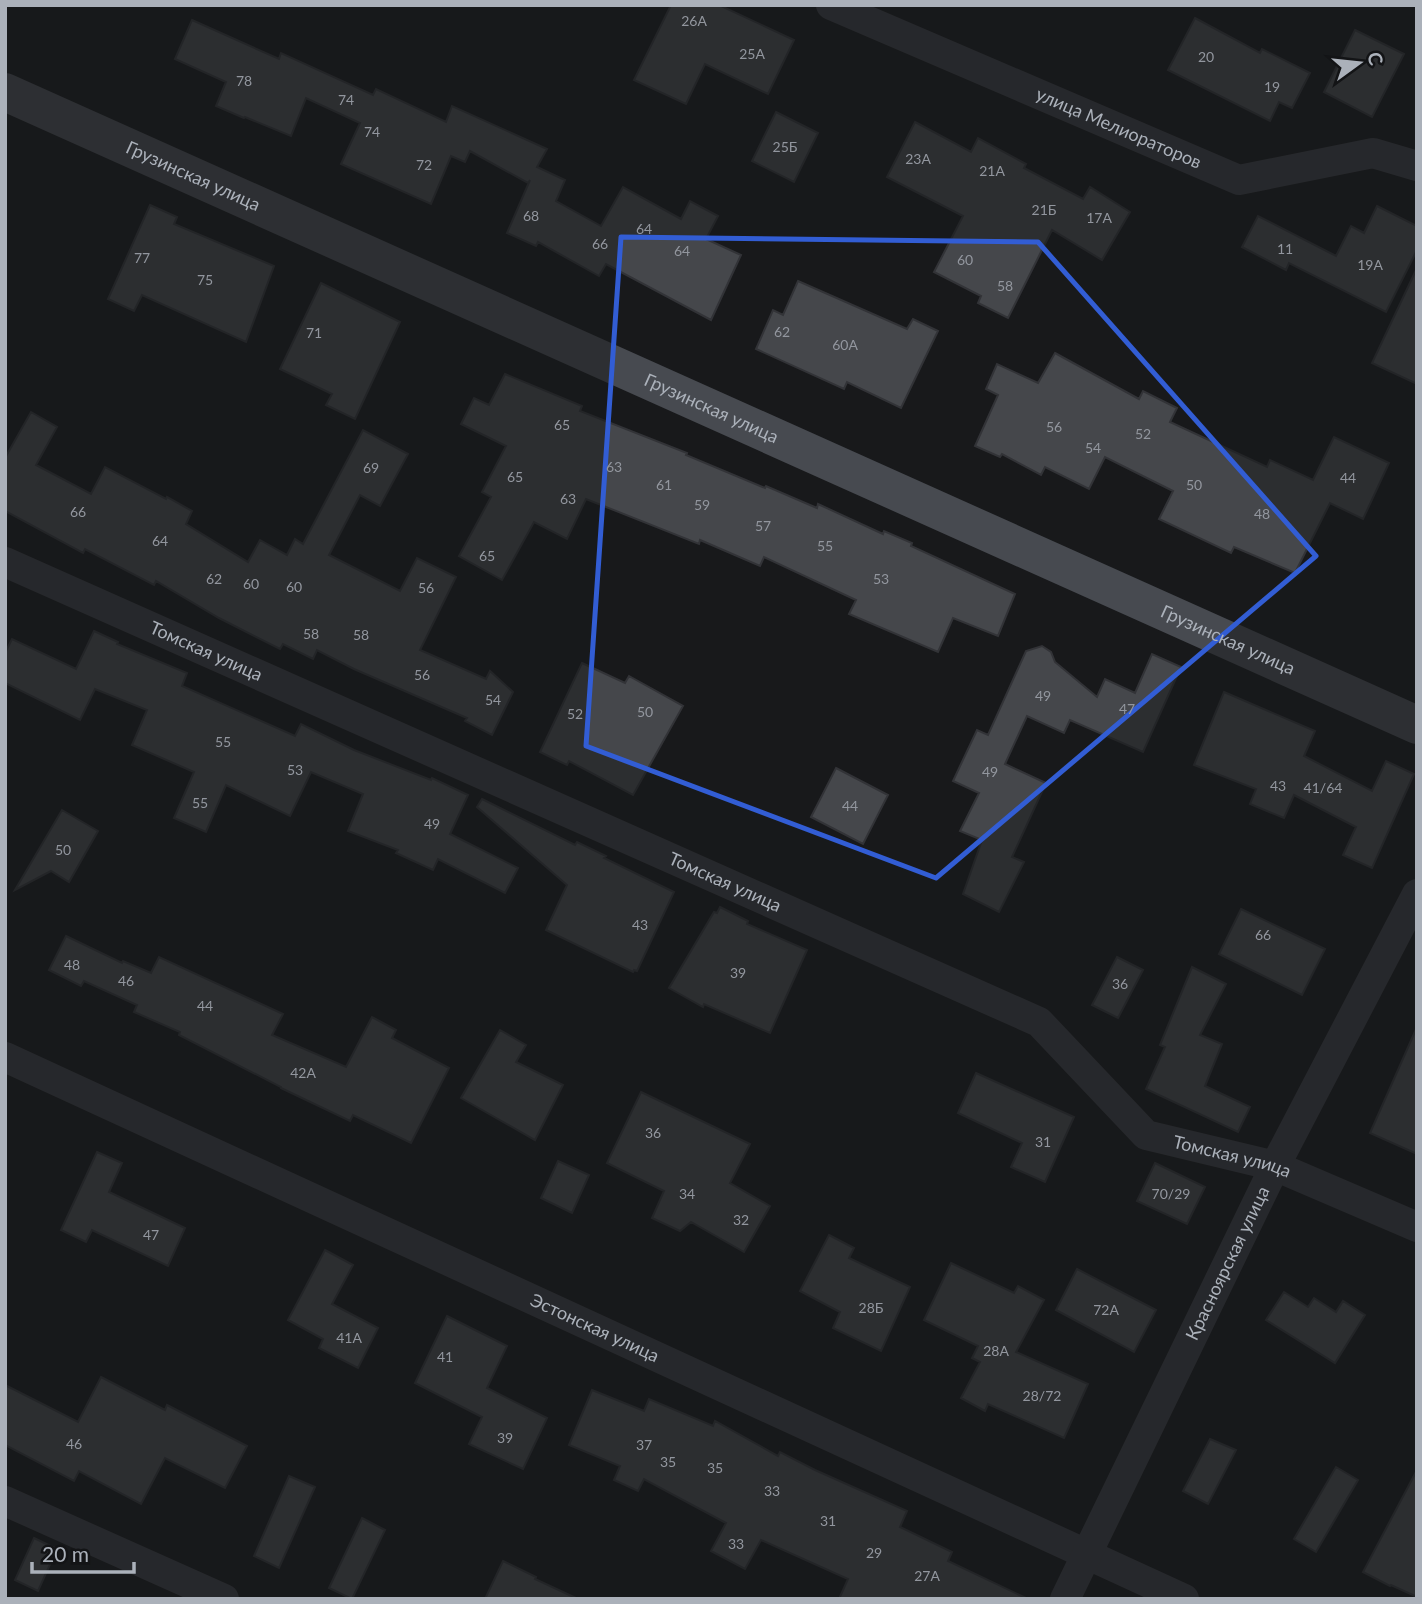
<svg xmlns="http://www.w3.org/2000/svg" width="1422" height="1604" viewBox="0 0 1422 1604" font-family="Lato,sans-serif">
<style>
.building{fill:#45474b;stroke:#323337;stroke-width:2}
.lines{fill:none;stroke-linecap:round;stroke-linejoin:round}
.street{stroke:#393b40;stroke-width:30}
.secondary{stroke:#474a50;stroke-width:38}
.marked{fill:none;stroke:#325dd4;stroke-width:5;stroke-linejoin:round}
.labels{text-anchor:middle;stroke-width:6;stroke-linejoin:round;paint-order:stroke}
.number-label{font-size:14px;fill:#92969e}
.street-label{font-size:18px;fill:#abb1ba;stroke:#131416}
</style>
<rect width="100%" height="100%" fill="#18191b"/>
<path class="building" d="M671,5H719L794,40L768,94L705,64L686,104L634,80Z
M1195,18L1260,53L1262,49L1310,73L1292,108L1279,102L1270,121L1168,70Z
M192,20L279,59L281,53L373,95L376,89L446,122L452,106L547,149L537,167L565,180L556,201L601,226L623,187L681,219L690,201L718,216L706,239L741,255L711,320L606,264L599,276L538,242L536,246L507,233L530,180L528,183L470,151L465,162L451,156L431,204L341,164L360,123L306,98L291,136L245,117L244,118L216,106L226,82L175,59Z
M1355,30L1404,54L1372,117L1324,92Z
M776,112L818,133L794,182L752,161Z
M915,122L971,152L978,138L1026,164L1024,168L1083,199L1090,187L1130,212L1102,260L1052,230L1008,318L978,303L981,296L934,272L963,216L887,177Z
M150,205L177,217L174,224L274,266L246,342L142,295L134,311L108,299Z
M1377,206L1417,226V250L1386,312L1289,263L1286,270L1242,247L1258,216L1336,256L1351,226L1364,233Z
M1417,268V384L1372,363Z
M798,281L907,329L913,319L938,331L901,408L847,382L844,389L756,349L773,310L783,315Z
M321,283L400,322L355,419L326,405L332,394L280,369Z
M1055,353L1139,399L1143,391L1177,408L1170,422L1267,467L1270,460L1313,480L1334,437L1389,463L1363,519L1330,503L1295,573L1234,547L1231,553L1159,519L1173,491L1105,457L1089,489L1045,467L1041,475L1002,454L1000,457L975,446L998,395L986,389L997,364L1038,383Z
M505,374L582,406L580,411L687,453L686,455L765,488L766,486L817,508L818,504L883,534L884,531L912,543L911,546L1015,594L998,636L953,618L938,652L849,614L856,600L764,557L760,566L700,540L699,544L586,499L567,539L534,522L502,580L459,556L491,497L482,492L506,446L461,424L474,398L489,405Z
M31,412L57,427L36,465L91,494L105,467L166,499L167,497L192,511L186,524L248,562L260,540L287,555L295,539L303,544L363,430L408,454L380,506L360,495L329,555L400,591L417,558L456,577L420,650L486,679L490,671L513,692L492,735L465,721L467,718L354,669L317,650L313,659L283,644L280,649L219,618L156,581L154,585L85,549L83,553L5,511V458Z
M94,631L118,642L117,644L187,673L182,686L295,736L301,724L354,750L431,780L432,778L468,795L450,834L518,868L505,893L438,859L433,870L396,853L398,850L348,831L363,794L311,772L290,816L226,785L206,832L174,818L194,772L132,745L147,710L95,689L80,720L5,683V653L12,639L76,669Z
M1042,646L1051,652L1055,662L1097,697L1105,679L1135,693L1152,654L1181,667L1143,752L1070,720L1064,733L1027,716L1005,764L1046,783L1012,857L1024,862L999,912L963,894L982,840L960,831L979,793L953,781L977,730L988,735L1026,651Z
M582,663L625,683L629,676L683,706L633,795L569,761L567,765L540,752Z
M1224,692L1315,731L1304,756L1372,791L1386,761L1414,774L1372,868L1343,855L1356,827L1294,795L1284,818L1250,804L1256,789L1194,765Z
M836,768L888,795L863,844L811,817Z
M482,799L575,845L577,842L606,856L604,858L674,892L637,971L634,970L633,972L546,930L567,885L477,807Z
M62,810L98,831L69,882L51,871L15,890Z
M720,907L748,921L747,924L807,950L770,1033L704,1004L703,1007L669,988L714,912L717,913Z
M1241,909L1325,949L1302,995L1219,954Z
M66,936L122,963L123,961L151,973L159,957L283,1014L272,1035L346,1067L372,1017L396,1030L392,1038L449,1068L411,1143L353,1115L350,1121L281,1088V1087L179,1035L180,1032L134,1012L137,1005L84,981L81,986L49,970Z
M1117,957L1143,970L1118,1018L1092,1005Z
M1192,967L1226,984L1200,1035L1222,1044L1205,1086L1250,1107L1238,1132L1146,1089L1165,1047L1160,1045Z
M1417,1027V1154L1370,1133Z
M500,1030L526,1045L516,1062L563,1085L535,1140L461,1098Z
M976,1073L1074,1117L1045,1182L1011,1167L1022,1143L958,1113Z
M641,1092L750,1144L730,1183L770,1206L744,1252L691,1222L680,1231L652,1218L664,1191L607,1163Z
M97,1152L122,1163L109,1192L185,1228L168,1266L92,1230L86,1242L61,1230Z
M558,1161L589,1175L572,1213L541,1198Z
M1155,1163L1205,1187L1187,1224L1137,1201Z
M829,1235L854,1248L849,1258L910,1287L881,1351L833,1328L840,1312L800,1291Z
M325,1250L353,1265L332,1304L378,1328L358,1368L319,1348L323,1339L288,1320Z
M951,1263L1014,1293L1018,1286L1044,1300L1016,1352L1088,1384L1064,1438L988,1404L985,1411L961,1398L980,1362L972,1358L978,1346L924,1320Z
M1077,1269L1156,1310L1134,1352L1056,1310Z
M1284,1292L1308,1307L1314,1298L1336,1312L1343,1301L1365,1315L1335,1363L1266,1320Z
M447,1316L507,1346L487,1388L547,1418L523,1469L469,1444L482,1417L415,1383Z
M101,1377L165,1410L167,1405L247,1446L225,1488L165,1458L141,1504L79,1471L74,1481L5,1445V1385L78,1422Z
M592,1390L644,1411L649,1399L713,1426L715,1421L778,1456L780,1452L815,1470L907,1511L900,1527L952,1552L948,1561L1028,1599H839L848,1579L761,1540L745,1569L711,1551L726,1523L644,1479L638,1491L614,1480L620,1466L569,1445Z
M1210,1439L1236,1450L1208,1504L1183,1491Z
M1336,1467L1358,1480L1316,1552L1294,1539Z
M1417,1470V1597L1391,1585L1390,1586L1363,1572Z
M289,1476L315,1487L279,1568L254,1556Z
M362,1518L385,1530L352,1599L329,1588Z
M34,1538L57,1549L38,1591L15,1580Z
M503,1561L536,1577L535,1579L578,1599H485Z"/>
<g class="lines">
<g class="street">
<path id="s1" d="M831,5L1239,180L1373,153L1417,166"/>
<path id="s2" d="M5,562L1039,1022L1146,1135L1275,1166L1417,1227"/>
<path id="s3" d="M5,1057L1184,1599"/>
<path d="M5,1501L224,1599"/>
<path id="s4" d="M1065,1599L1275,1166L1417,894"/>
</g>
<path class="secondary" id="s5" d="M5,92L1417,725"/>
</g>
<path d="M0 0H1422V1604H0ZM621,237L1038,242L1316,556L936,878L586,746Z" fill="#18191b" fill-opacity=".55" fill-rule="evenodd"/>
<path class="marked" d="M621,237L1038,242L1316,556L936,878L586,746Z"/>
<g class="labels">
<g class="number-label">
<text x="694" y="26">26А</text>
<text x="752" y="59">25А</text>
<text x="1206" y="62">20</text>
<text x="244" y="86">78</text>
<text x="1272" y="92">19</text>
<text x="346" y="105">74</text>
<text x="372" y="137">74</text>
<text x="785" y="152">25Б</text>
<text x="918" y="164">23А</text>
<text x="424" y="170">72</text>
<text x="992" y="176">21А</text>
<text x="1044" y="215">21Б</text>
<text x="531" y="221">68</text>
<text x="1099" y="223">17А</text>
<text x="644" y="234">64</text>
<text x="600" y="249">66</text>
<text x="1285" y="254">11</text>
<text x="682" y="256">64</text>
<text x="142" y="263">77</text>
<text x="965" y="265">60</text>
<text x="1370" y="270">19А</text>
<text x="205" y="285">75</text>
<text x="1005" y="291">58</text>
<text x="782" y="337">62</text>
<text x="314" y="338">71</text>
<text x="845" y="350">60А</text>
<text x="562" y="430">65</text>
<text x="1054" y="432">56</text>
<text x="1143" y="439">52</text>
<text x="1093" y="453">54</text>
<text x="614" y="472">63</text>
<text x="371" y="473">69</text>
<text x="515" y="482">65</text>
<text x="1348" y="483">44</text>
<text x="664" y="490">61</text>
<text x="1194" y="490">50</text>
<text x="568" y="504">63</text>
<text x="702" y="510">59</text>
<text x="78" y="517">66</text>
<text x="1262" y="519">48</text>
<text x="763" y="531">57</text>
<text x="160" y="546">64</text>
<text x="825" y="551">55</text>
<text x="487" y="561">65</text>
<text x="214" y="584">62</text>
<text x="881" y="584">53</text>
<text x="251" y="589">60</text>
<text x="294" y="592">60</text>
<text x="426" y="593">56</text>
<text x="311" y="639">58</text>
<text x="361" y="640">58</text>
<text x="422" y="680">56</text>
<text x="1043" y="701">49</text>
<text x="493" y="705">54</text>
<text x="1127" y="714">47</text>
<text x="645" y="717">50</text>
<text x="575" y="719">52</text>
<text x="223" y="747">55</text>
<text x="295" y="775">53</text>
<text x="990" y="777">49</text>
<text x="1278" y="791">43</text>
<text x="1323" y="793">41/64</text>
<text x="200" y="808">55</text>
<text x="850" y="811">44</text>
<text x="432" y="829">49</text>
<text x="63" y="855">50</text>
<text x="640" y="930">43</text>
<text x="1263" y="940">66</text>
<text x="72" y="970">48</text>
<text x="738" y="978">39</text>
<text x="126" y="986">46</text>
<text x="1120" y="989">36</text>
<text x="205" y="1011">44</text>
<text x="303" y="1078">42А</text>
<text x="653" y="1138">36</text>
<text x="1043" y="1147">31</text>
<text x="687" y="1199">34</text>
<text x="1171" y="1199">70/29</text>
<text x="741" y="1225">32</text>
<text x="151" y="1240">47</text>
<text x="871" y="1313">28Б</text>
<text x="1106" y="1315">72А</text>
<text x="349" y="1343">41А</text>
<text x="996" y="1356">28А</text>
<text x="445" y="1362">41</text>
<text x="1042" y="1401">28/72</text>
<text x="505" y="1443">39</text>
<text x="74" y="1449">46</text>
<text x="644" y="1450">37</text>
<text x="668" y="1467">35</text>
<text x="715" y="1473">35</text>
<text x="772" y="1496">33</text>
<text x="828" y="1526">31</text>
<text x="736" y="1549">33</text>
<text x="874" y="1558">29</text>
<text x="927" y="1581">27А</text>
</g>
<g class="street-label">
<text dy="6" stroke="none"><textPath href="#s1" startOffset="313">улица Мелиораторов</textPath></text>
<text dy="6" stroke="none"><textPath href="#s5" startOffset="206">Грузинская улица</textPath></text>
<text dy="6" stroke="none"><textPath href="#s5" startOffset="774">Грузинская улица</textPath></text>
<text dy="6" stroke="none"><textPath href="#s5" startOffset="1340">Грузинская улица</textPath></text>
<text dy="6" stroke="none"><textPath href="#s2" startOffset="220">Томская улица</textPath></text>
<text dy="6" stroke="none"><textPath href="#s2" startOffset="788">Томская улица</textPath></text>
<text dy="6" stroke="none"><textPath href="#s2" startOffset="1376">Томская улица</textPath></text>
<text dy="6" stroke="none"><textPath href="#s4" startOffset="373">Красноярская улица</textPath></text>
<text dy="6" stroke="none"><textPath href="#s3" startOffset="649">Эстонская улица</textPath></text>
</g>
</g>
<rect width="1422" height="1604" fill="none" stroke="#abb1ba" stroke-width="14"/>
<g transform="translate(1359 63) rotate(75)" stroke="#131416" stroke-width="5" paint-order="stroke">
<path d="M0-5L12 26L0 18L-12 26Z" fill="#abb1ba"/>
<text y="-10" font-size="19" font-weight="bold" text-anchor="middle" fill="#abb1ba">С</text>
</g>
<path d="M32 1562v10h102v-10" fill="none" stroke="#abb1ba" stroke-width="3.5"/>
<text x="42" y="1562" font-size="21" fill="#abb1ba" stroke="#131416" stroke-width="5" paint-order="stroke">20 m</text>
</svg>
